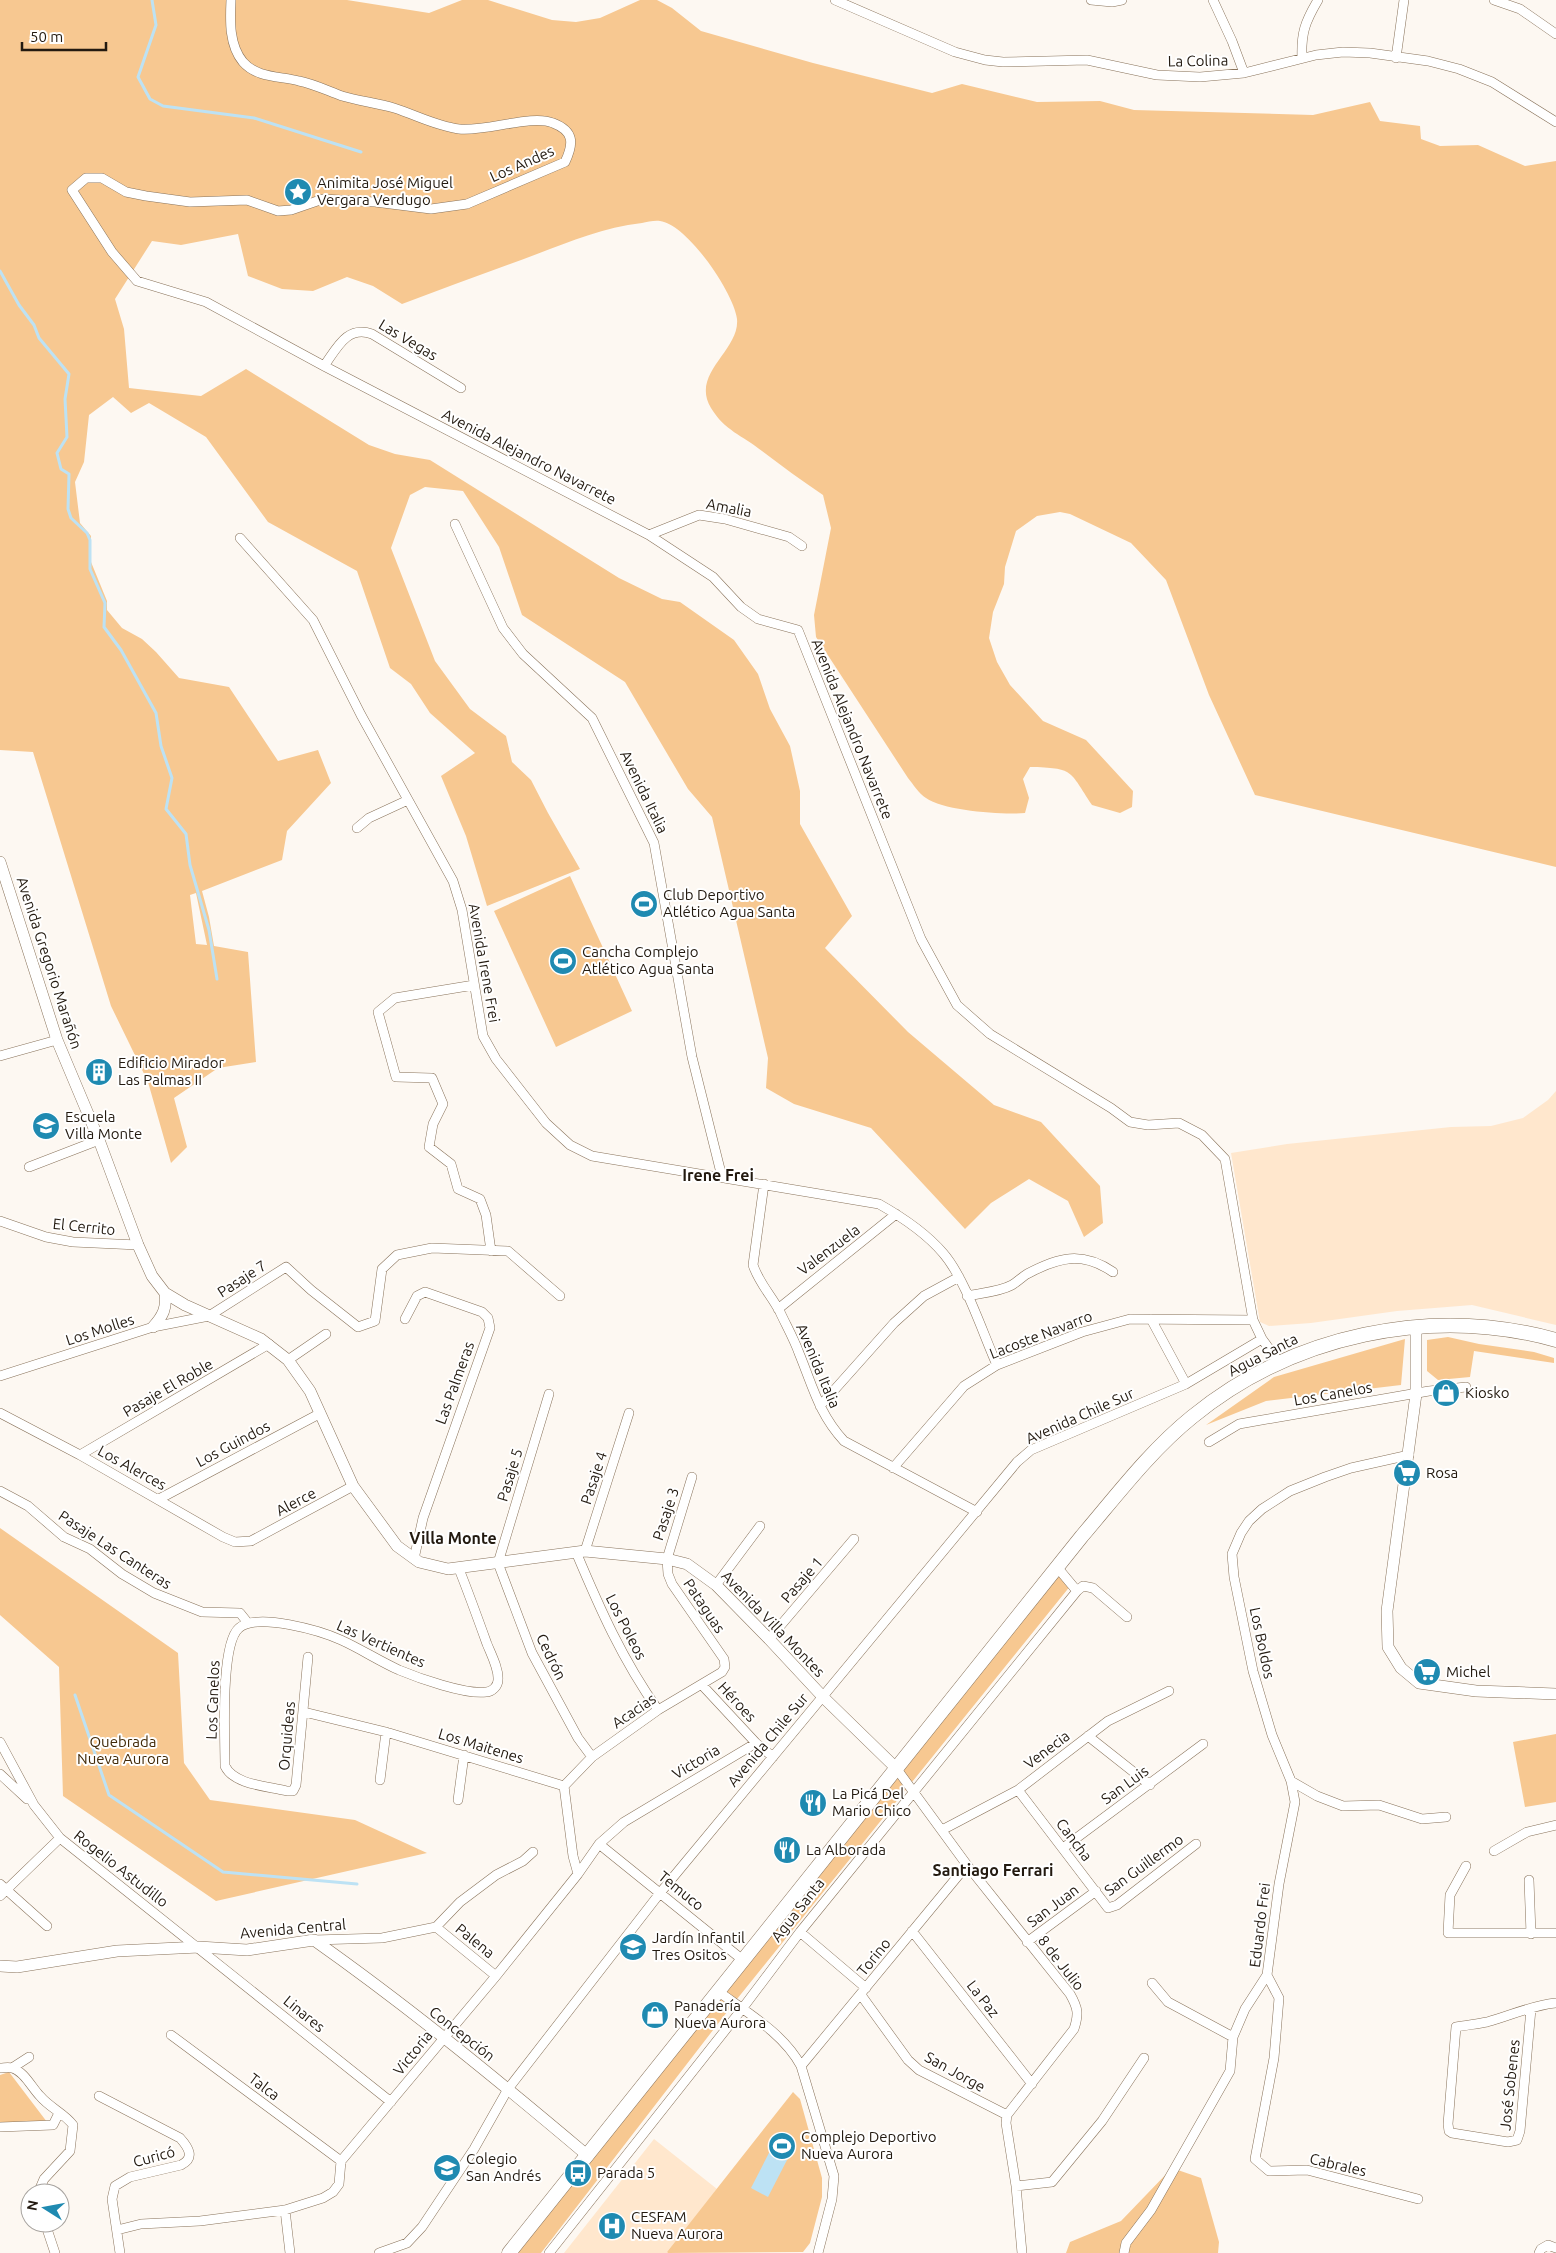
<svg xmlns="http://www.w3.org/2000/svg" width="1556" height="2253" viewBox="0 0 1556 2253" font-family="Ubuntu,sans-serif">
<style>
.built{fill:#ffe7cd}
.green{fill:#f7c891;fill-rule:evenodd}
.water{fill:#bde2f4}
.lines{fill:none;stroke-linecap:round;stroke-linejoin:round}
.stream{stroke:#bde2f4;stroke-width:3}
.minor-casing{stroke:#89735b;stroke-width:10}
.tertiary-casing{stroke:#89735b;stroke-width:12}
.primary-casing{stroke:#89735b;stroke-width:15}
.minor{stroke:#fff;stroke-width:9}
.tertiary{stroke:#fff;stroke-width:11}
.primary{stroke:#fff;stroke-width:14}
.labels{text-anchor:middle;stroke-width:4;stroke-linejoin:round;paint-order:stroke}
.street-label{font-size:15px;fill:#231a10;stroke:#fff}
.poi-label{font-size:15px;fill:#231a10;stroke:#fff;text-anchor:start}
.park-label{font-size:15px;fill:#412907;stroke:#fff}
.neighbourhood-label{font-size:16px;font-weight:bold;fill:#231a10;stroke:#fff}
</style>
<rect width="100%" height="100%" fill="#fdf8f2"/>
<path class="built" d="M1556,1091V1325L1472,1305L1397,1311L1311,1323L1269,1326L1260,1322L1231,1153L1287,1144L1451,1127L1491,1126L1523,1118L1548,1100Z
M654,2139L717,2189L667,2252L668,2253H564Z"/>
<path class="green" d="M0,0H347L429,13L462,0H488L552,20L576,22L600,18L640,0H657L672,8L701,31L813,63L932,93L962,84L1037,102L1100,101L1134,110L1313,115L1370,102L1380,121L1420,126L1421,139L1440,146L1478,145L1525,166L1556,161V867L1255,795L1209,695L1166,580L1131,543L1070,514L1060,512L1037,516L1016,531L1005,567L1004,584L993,612L989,638L997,662L1010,685L1043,721L1086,740L1133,791L1132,807L1120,813L1092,805C1069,770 1074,768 1030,767L1023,779L1029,798L1025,813C1003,815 944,811 926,798C919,794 913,784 908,778L816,637L814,615L831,528L823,495C802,481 782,466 762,451C742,435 725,431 711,408C690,373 740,351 737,319C734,293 687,224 660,221C655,220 647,222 642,223C604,227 572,241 537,254C492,271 447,287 402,304L373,286L347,277L313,291L282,289L248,276L238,234L181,245L152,241L115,299L124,329L129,388L201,396L246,369L369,445L395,454L430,460L619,578L662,599L680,602L734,640L758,674L770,709L790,746L800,791V824L852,916L825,948L908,1032L994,1105L1041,1122L1100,1186L1103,1223L1084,1237L1068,1201L1029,1179L991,1203L965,1229L871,1128L794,1104L766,1088L768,1058L712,817L688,789L625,682L522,615L499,547L463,491L425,487L410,495L391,548L435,661L470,709L506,736L512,762L531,780L548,813L580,869L487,906L466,836L441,776L475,753L430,713L411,684L390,668L357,571L268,522L206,437L149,403L131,413L113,397L89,415L84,462L75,482L80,523L91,536V562L107,601V610L122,628L142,639L156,652L179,678L229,687L278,761L318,750L331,783L287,831L282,860L202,891L209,917L214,946L248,952L256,1062L218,1068L174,1098L187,1147L171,1163L148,1082L111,1006L33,752L0,750ZM196,893L207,945L196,944L190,895Z
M570,876L632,1011L556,1047L494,911Z
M1448,1337L1479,1344L1534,1352L1554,1358V1363L1474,1351L1470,1377L1438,1380L1427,1371V1340Z
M1405,1339L1401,1385L1266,1401L1206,1425L1274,1377Z
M0,1528L178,1653L184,1763L210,1800L355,1820L427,1853L216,1901L63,1796L59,1667L0,1615Z
M1059,1564L1071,1585L737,1999L541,2253H515Z
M1556,1734V1802L1525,1807L1513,1742Z
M9,2072L47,2122H0V2075Z
M793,2092L800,2099L822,2178V2197L810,2243L803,2252L668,2253L667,2252Z
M1172,2168L1201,2178L1219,2242L1218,2253H1066L1070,2242L1121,2221Z"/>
<path class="water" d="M770,2151L787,2160L768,2197L751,2188Z"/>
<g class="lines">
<path class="stream" d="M152,0L156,25L138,77L150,99L163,106L254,118L361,152
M0,271L19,305L34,325L39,338L69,374L65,399L67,437L57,453L61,469L69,474L68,509L71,518L87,533L90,540V569L105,603L104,627L121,650L156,713L161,746L172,778L166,809L186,834L190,865L209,930L217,979
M75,1695L109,1795L223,1872L357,1884"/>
<g class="minor-casing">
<path id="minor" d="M231,0C230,21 229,45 243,62C257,78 280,76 299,81C314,84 328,91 342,96C359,101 377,103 394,108C416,115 436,126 459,129C486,132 532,114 553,123C574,131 574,143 565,162L467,204L431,209L375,202L323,199L291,210L278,211L247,200L190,202L146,196L126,192L102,178H86L72,190L112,252L137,281L206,302L324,366L649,535L713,577L741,607L758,619L798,630L921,939L957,1005L990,1034L1111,1108L1130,1122L1148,1125L1179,1123L1202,1135L1225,1159L1253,1320L1262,1339L1279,1362
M835,0L955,52L985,60L1003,62L1087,60L1157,75L1200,77L1244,73L1316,55L1343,52L1370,53L1428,61L1459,69L1492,82L1556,122
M1091,0L1112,2L1122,0
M1213,0L1232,41L1244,73
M1494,0L1520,9L1556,34
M1302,58C1301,33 1305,22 1318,0
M1396,58L1404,0
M324,366C337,348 347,325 372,334L461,388
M455,524L503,628L523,654L592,718L654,843L692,1057L722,1177
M649,535L699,515L725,519L789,537L802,546
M240,538L313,620L361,715L453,881L462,910L483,1036L496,1059L546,1123L570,1145L592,1156L879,1204C902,1217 926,1233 943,1253C965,1278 983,1334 997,1365
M357,828L369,818L408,800
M474,985L395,998L378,1012L396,1077L432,1078L443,1104L433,1124L429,1147L451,1164L458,1189L480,1199L486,1215L491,1251
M0,1056L57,1040
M29,1167L99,1140
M764,1184L753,1265C759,1283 771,1295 780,1312C786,1325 794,1339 799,1353C813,1387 819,1414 844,1441L977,1512
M0,1221L46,1237L73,1242L138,1245
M967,1296C981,1293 999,1292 1012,1285C1017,1282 1022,1277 1027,1274C1059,1257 1082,1251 1113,1272
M778,1309L896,1214
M405,1319L417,1296L425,1292L482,1312L488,1318L490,1328L423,1518L414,1559
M1151,1319L1186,1384
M288,1360L326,1334
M0,1376L153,1327L209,1316L286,1267L311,1290L358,1327L375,1321L382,1269L397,1255L432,1248L508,1251L560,1296
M549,1394L498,1563L532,1653L578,1738L592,1757
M820,1406L894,1323L924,1296L959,1277
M0,1413L80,1455L223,1537L235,1542L251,1541L353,1486
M1209,1442L1239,1424L1429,1391L1466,1387
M80,1455L269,1344
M1409,1455L1351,1468L1325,1477L1290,1491L1262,1509L1249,1521L1241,1533L1232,1554L1234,1577L1253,1671L1272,1735L1291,1781L1317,1796L1343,1806L1379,1805L1422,1819L1446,1817
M893,1468L964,1386L997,1365L1082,1332L1130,1319L1253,1320
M0,1491L28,1506L64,1537L90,1549L122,1574L154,1593L202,1612L240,1613L248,1623
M159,1499L319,1414
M585,1551L629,1413
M576,1552C600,1609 622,1659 658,1710
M1057,1567L1077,1591
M716,1585L760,1526
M769,1639L854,1539
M308,1657L296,1785L293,1791H287C267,1786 234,1785 225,1766C225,1739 220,1644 239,1628C257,1612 321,1631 341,1640C361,1649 379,1661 399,1670C418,1678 466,1695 486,1692C492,1692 498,1686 498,1680C499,1669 491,1654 487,1644C478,1619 469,1594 459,1569
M702,1685L756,1743L773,1757
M304,1712L386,1732L564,1786
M1088,1736L1150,1785
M0,1742L34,1805L60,1838L391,2102
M896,1768L967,1865L1070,1994C1078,2008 1079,2014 1074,2029L1007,2115L1006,2123L1016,2186L1022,2253
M0,1774L27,1799
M380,1780L386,1732
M1291,1781L1295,1802L1279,1884L1267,1975L1279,1998L1274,2058L1255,2159L1269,2171L1307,2170L1418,2199
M564,1786L592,1757L658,1710L722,1672L725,1667L724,1659L672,1584L668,1574L667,1559L692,1477
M564,1786L573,1856L578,1874
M1018,1790L1108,1908L1117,1905L1196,1844
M458,1800L464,1755
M942,1830L1018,1790L1108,1721L1169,1691
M599,1844L744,1961
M1063,1848L1203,1744
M1494,1851L1527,1832L1556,1825
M1466,1866L1450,1895L1448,1933H1556
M1529,1880L1531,1934
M0,1884L47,1926
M0,1896L60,1838
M436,1927L496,1976
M912,1931L1032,2084
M800,1932L866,1988
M314,1940L382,1938L436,1927L460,1902L496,1875L523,1861L533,1852
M1027,1942L1096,1891
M1152,1983L1168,2002L1233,2037
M719,1992C748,2013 784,2034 801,2066L834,2176L832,2199L818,2253
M861,1995L908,2060L919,2070L1007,2115
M1531,2009L1520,2131L1517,2140L1508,2142L1452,2133L1449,2131L1448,2124L1456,2027C1467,2025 1477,2024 1487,2022C1510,2016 1532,2005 1556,2003
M171,2035L341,2161
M801,2066L967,1865
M0,2068C4,2068 8,2067 12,2068C24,2071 32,2088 40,2096C50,2108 64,2113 73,2125L70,2151L44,2179L38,2193
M12,2068L29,2057
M99,2096L180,2138C189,2148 195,2158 181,2165L130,2177L115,2186L112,2199L120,2253
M0,2127L53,2125L59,2113
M1016,2186L1052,2182L1102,2121L1144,2058
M285,2210L290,2253
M45,2223L55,2253
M117,2230L141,2224L200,2221L285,2210L323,2198L333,2192L339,2184L341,2161L496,1976L578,1874L599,1844L624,1822L756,1743
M379,2253L407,2243L422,2227L474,2149L508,2089L660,1893L1017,1462L1031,1450L1186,1384L1262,1339
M549,2253L742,2009L800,1932L1077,1591L1083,1586L1093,1588L1127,1617
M1124,2253L1126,2243L1151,2210L1230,2071L1233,2037L1245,2009L1267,1975
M1539,2253L1541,2249L1548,2245L1556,2248"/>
</g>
<g class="tertiary-casing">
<path id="tertiary" d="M0,862L57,1040L99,1140L138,1245L152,1276L165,1293L185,1305L261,1339L288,1360L310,1391L353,1486L397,1546L419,1562L448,1569L585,1551L667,1559L687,1564L716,1585L769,1639L823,1697L896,1768
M153,1327C163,1316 167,1308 165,1293
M1416,1327V1394L1387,1611L1388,1647L1401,1668L1419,1683L1476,1691L1556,1694
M0,1966L17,1967L117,1951L199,1947L247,1950L314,1940C409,2007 499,2081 588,2156"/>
</g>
<g class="primary-casing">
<path id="primary" d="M509,2253L1082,1536C1117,1495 1150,1451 1192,1417C1292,1335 1431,1305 1556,1340"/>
</g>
<use href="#minor" class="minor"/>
<use href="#tertiary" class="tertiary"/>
<use href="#primary" class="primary"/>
</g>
<defs>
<g id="sight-disc" transform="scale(1.4375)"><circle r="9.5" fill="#1f8ab1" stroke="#fff"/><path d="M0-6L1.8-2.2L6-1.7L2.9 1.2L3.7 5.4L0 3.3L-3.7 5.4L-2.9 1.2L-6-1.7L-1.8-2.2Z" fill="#fff"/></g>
<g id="stadium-disc" transform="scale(1.4375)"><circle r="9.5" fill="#1f8ab1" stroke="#fff"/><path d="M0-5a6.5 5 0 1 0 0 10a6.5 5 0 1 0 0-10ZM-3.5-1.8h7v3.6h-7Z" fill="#fff"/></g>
<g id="building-disc" transform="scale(1.4375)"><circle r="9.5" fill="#1f8ab1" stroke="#fff"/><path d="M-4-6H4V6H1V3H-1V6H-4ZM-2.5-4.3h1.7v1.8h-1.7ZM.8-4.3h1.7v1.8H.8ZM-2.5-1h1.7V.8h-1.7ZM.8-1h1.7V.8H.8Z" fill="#fff"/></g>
<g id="school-disc" transform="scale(1.4375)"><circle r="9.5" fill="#1f8ab1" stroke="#fff"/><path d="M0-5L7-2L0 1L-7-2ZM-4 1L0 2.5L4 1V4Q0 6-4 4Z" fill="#fff"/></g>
<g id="shop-disc" transform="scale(1.4375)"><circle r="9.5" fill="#1f8ab1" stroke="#fff"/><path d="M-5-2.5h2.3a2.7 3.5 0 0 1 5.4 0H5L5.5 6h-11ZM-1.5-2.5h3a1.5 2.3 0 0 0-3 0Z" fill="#fff"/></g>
<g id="supermarket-disc" transform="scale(1.4375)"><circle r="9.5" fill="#1f8ab1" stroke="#fff"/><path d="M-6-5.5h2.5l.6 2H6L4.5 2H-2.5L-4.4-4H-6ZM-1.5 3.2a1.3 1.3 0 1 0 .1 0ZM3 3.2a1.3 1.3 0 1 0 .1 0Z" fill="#fff"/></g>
<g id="restaurant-disc" transform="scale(1.4375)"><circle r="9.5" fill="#1f8ab1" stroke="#fff"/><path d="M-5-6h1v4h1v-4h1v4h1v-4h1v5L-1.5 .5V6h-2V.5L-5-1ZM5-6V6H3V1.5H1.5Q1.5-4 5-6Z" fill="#fff"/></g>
<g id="bus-disc" transform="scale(1.4375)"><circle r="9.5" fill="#1f8ab1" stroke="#fff"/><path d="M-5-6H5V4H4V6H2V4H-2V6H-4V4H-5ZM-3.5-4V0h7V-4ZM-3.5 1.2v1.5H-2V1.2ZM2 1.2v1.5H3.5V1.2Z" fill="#fff"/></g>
<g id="hospital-disc" transform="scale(1.4375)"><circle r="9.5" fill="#1f8ab1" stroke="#fff"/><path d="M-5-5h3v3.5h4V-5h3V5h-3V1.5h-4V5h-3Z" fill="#fff"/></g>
</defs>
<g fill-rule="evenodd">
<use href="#sight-disc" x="298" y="192"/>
<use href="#stadium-disc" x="644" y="904"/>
<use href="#stadium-disc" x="563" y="961"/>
<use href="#building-disc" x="99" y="1072"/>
<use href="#school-disc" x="46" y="1126"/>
<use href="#shop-disc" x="1446" y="1393"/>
<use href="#supermarket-disc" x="1407" y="1473"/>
<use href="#supermarket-disc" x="1427" y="1672"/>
<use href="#restaurant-disc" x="813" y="1803"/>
<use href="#restaurant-disc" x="787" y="1850"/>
<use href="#school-disc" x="633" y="1947"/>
<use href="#shop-disc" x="655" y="2015"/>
<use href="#stadium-disc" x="782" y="2146"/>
<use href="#school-disc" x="447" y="2168"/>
<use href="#bus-disc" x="578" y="2173"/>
<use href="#hospital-disc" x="612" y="2226"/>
</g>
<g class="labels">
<g class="street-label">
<text transform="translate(1198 61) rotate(-1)" y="5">La Colina</text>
<text transform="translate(522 164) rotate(-24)" y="5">Los Andes</text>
<text transform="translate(408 340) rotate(31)" y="5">Las Vegas</text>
<text transform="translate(529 457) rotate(27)" y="5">Avenida Alejandro Navarrete</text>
<text transform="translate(729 508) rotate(11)" y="5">Amalia</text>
<text transform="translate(852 729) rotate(68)" y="5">Avenida Alejandro Navarrete</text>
<text transform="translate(644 792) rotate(64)" y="5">Avenida Italia</text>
<text transform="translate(49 963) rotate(72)" y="5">Avenida Gregorio Marañón</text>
<text transform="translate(484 963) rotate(80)" y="5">Avenida Irene Frei</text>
<text transform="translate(84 1227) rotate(6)" y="5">El Cerrito</text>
<text transform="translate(829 1250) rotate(-37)" y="5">Valenzuela</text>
<text transform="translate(242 1279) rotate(-33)" y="5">Pasaje 7</text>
<text transform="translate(100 1330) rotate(-18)" y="5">Los Molles</text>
<text transform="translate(1041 1335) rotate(-21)" y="5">Lacoste Navarro</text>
<text transform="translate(1263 1355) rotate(-27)" y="5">Agua Santa</text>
<text transform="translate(818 1366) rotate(67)" y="5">Avenida Italia</text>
<text transform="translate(455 1383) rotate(-70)" y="5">Las Palmeras</text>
<text transform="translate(168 1388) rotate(-30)" y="5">Pasaje El Roble</text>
<text transform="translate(1333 1394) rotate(-10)" y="5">Los Canelos</text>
<text transform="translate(1080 1416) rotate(-24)" y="5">Avenida Chile Sur</text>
<text transform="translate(233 1444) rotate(-28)" y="5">Los Guindos</text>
<text transform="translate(132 1468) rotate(29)" y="5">Los Alerces</text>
<text transform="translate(510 1475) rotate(-73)" y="5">Pasaje 5</text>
<text transform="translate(594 1478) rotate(-72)" y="5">Pasaje 4</text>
<text transform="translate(296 1502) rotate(-28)" y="5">Alerce</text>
<text transform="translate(666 1514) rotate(-72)" y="5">Pasaje 3</text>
<text transform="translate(115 1550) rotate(33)" y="5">Pasaje Las Canteras</text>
<text transform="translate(802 1580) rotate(-49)" y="5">Pasaje 1</text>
<text transform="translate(704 1606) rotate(56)" y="5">Pataguas</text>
<text transform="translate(773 1624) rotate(46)" y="5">Avenida Villa Montes</text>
<text transform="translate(626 1627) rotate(63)" y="5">Los Poleos</text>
<text transform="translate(1262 1643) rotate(78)" y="5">Los Boldos</text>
<text transform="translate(381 1644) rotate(24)" y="5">Las Vertientes</text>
<text transform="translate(551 1657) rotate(64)" y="5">Cedrón</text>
<text transform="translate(213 1700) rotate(-88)" y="5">Los Canelos</text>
<text transform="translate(737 1702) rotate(47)" y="5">Héroes</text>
<text transform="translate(634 1711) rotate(-34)" y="5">Acacias</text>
<text transform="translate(287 1736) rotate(-85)" y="5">Orquideas</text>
<text transform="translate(768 1740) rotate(-50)" y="5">Avenida Chile Sur</text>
<text transform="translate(481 1746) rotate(17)" y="5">Los Maitenes</text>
<text transform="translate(1047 1750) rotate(-37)" y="5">Venecia</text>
<text transform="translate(696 1762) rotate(-31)" y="5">Victoria</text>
<text transform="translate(1125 1785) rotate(-36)" y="5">San Luis</text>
<text transform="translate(1074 1840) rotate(53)" y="5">Cancha</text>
<text transform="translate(1144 1865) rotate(-36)" y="5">San Guillermo</text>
<text transform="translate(121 1869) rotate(38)" y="5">Rogelio Astudillo</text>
<text transform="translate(681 1891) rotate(39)" y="5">Temuco</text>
<text transform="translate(1053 1906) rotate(-37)" y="5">San Juan</text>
<text transform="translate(798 1910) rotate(-52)" y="5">Agua Santa</text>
<text transform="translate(1260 1925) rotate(-83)" y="5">Eduardo Frei</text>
<text transform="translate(293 1929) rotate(-5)" y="5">Avenida Central</text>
<text transform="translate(475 1941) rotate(39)" y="5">Palena</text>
<text transform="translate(874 1957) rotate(-51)" y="5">Torino</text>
<text transform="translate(1061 1963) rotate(52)" y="5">8 de Julio</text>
<text transform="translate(983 1999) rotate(52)" y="5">La Paz</text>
<text transform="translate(304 2014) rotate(39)" y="5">Linares</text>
<text transform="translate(462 2034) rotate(38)" y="5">Concepción</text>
<text transform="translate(413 2053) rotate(-51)" y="5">Victoria</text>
<text transform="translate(955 2072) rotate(29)" y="5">San Jorge</text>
<text transform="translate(1510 2085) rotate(-84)" y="5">José Sobenes</text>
<text transform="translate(264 2087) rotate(37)" y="5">Talca</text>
<text transform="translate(154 2157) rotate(-15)" y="5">Curicó</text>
<text transform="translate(1338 2165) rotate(13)" y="5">Cabrales</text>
</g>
<g class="poi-label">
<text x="317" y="188">Animita José Miguel<tspan x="317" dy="17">Vergara Verdugo</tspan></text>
<text x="663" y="900">Club Deportivo<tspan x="663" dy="17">Atlético Agua Santa</tspan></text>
<text x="582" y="957">Cancha Complejo<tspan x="582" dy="17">Atlético Agua Santa</tspan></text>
<text x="118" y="1068">Edificio Mirador<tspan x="118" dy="17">Las Palmas II</tspan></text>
<text x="65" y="1122">Escuela<tspan x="65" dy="17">Villa Monte</tspan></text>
<text x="1465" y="1398">Kiosko</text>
<text x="1426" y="1478">Rosa</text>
<text x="1446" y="1677">Michel</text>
<text x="832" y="1799">La Picá Del<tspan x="832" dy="17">Mario Chico</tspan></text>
<text x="806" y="1855">La Alborada</text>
<text x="652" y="1943">Jardín Infantil<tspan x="652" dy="17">Tres Ositos</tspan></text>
<text x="674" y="2011">Panadería<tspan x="674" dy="17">Nueva Aurora</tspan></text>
<text x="801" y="2142">Complejo Deportivo<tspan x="801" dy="17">Nueva Aurora</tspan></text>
<text x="466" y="2164">Colegio<tspan x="466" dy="17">San Andrés</tspan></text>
<text x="597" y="2178">Parada 5</text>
<text x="631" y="2222">CESFAM<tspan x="631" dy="17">Nueva Aurora</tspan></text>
</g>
<g class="park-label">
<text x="123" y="1747">Quebrada<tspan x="123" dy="17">Nueva Aurora</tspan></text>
</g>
<g class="neighbourhood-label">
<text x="718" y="1181">Irene Frei</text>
<text x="453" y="1544">Villa Monte</text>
<text x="993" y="1876">Santiago Ferrari</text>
</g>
</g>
<g transform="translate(45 2208) rotate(281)"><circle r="24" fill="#ffffff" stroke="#a7a39f"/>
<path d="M0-4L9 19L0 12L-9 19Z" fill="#1f8ab1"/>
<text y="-8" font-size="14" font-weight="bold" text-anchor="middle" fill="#231a10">N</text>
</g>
<path d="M22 42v8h84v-8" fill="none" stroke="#231a10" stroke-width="2.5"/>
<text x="30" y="42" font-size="15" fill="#231a10" stroke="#ffffff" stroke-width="4" paint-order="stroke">50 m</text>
</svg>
